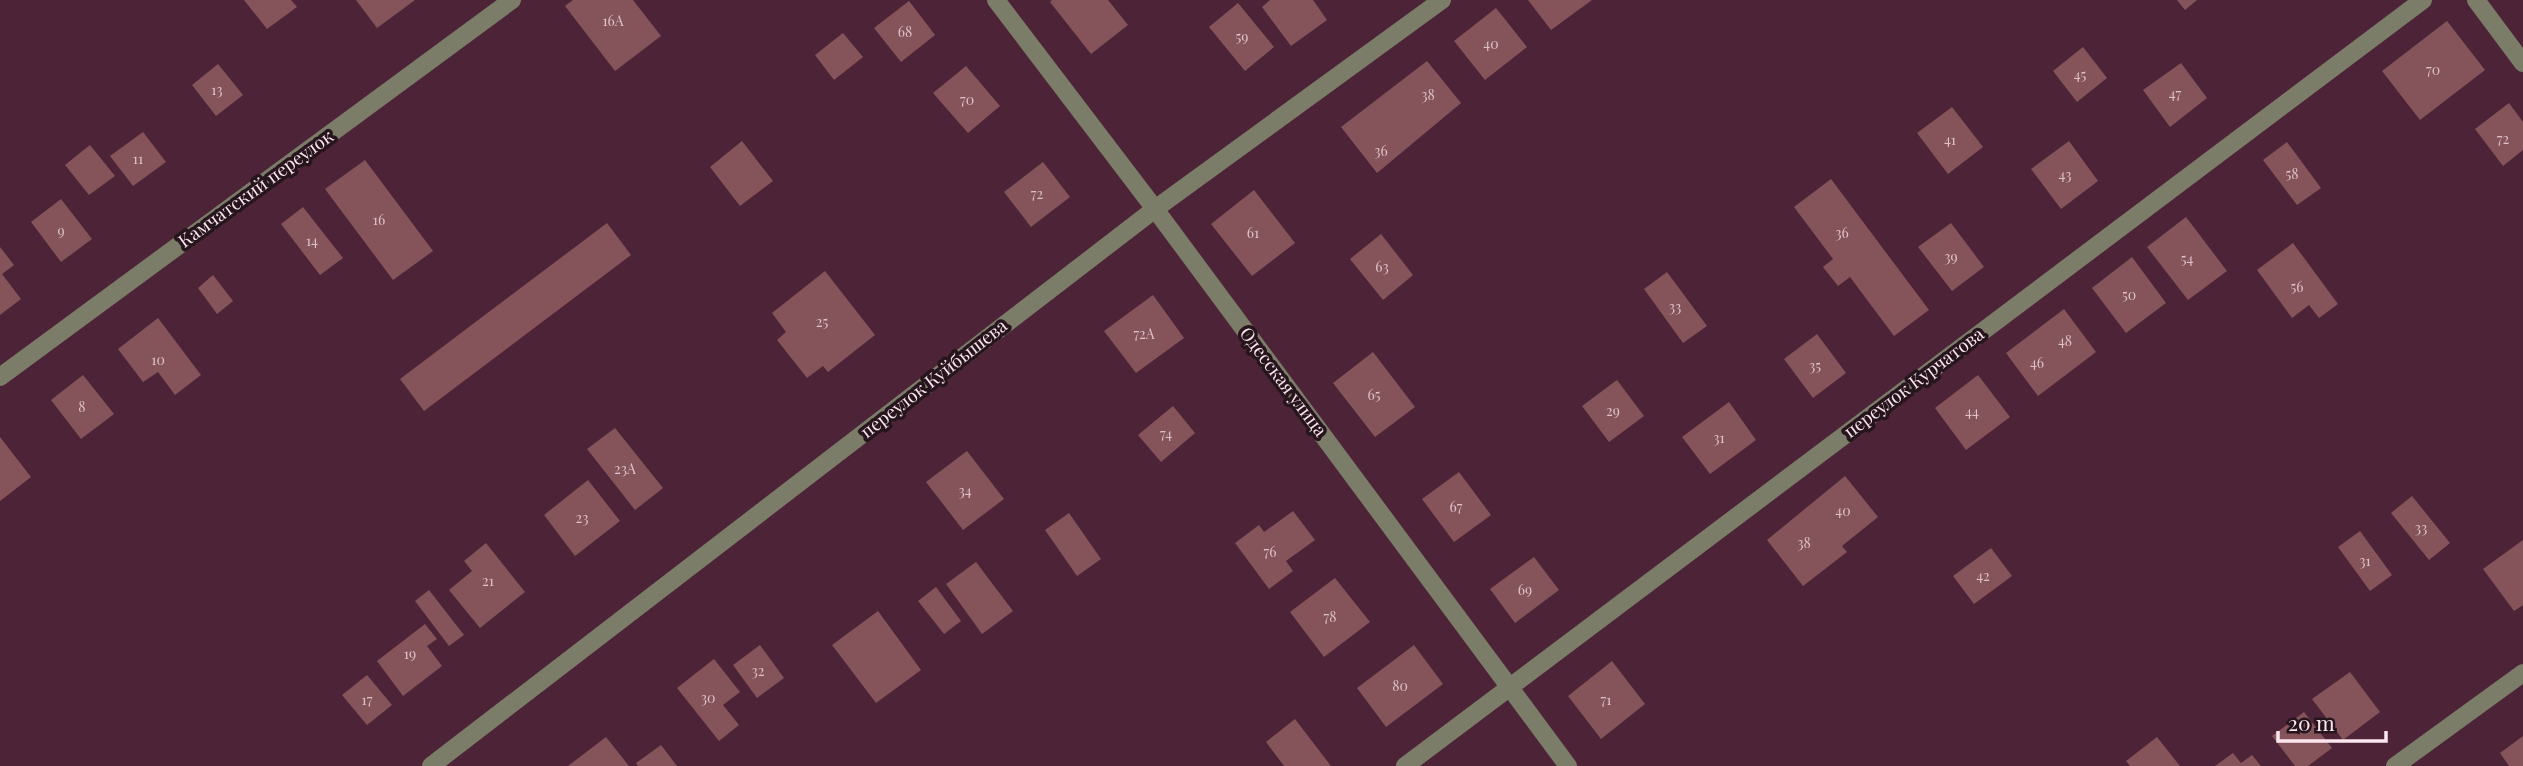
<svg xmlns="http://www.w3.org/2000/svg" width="2523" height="766" viewBox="0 0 2523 766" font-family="'Playfair Display',serif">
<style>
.building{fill:#85545a}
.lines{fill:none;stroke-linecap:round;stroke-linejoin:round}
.minor{stroke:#7b7d69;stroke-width:18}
.labels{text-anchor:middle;stroke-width:7;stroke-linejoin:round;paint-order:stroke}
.number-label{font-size:14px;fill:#dec1c9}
.street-label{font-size:18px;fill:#fbe5ee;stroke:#27151d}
</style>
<rect width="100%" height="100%" fill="#4d2437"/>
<path class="building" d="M244,0H291L297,7L267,29Z
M356,0H415L377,28Z
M573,0H633L661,36L615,71L565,6Z
M1052,0H1108L1128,25L1091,54L1050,2Z
M1270,0H1313L1327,20L1291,46L1262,7Z
M1528,0H1592L1551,30Z
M2177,0H2197L2185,10Z
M909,1L935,35L901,62L874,28Z
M1238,3L1274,47L1245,71L1209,27Z
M1496,8L1527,47L1485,80L1454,41Z
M2447,21L2485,70L2420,120L2382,71Z
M843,33L863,57L834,80L815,55Z
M2083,47L2107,78L2077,102L2053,71Z
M1427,61L1461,103L1377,173L1341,127Z
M2181,63L2207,98L2170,127L2143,90Z
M218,64L243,95L216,116L192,85Z
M966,66L1000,106L968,133L933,93Z
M2509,103L2523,122V150L2503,166L2475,129Z
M1952,107L1983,147L1948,174L1917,133Z
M143,132L166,162L133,186L110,156Z
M742,141L773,181L740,206L710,167Z
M2069,141L2098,181L2061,209L2031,169Z
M2287,142L2321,188L2297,205L2263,160Z
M90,145L115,176L89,195L65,165Z
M365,160L433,251L393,280L325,189Z
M1043,162L1070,197L1031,227L1004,192Z
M1831,179L1929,310L1894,336L1850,277L1838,286L1823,267L1833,259L1794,207Z
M1254,190L1295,243L1252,276L1211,224Z
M61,199L92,239L61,262L31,222Z
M303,207L343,258L320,275L281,224Z
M2186,217L2227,271L2188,300L2147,247Z
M607,223L631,255L424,411L400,379Z
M1951,223L1984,267L1952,291L1918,247Z
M1381,234L1413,275L1383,300L1350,259Z
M2293,243L2338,304L2319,318L2309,305L2292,318L2257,270Z
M0,247L14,265L2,274L21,299L0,315Z
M2132,257L2166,303L2126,333L2092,288Z
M825,271L875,335L828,372L823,366L807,378L777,340L786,332L772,313Z
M1667,272L1707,326L1683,343L1644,289Z
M213,275L233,301L217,314L198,288Z
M1153,295L1184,338L1136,373L1104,331Z
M2064,309L2096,352L2038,396L2006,353Z
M158,318L201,375L175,395L158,372L143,382L118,349Z
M1817,334L1846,373L1813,398L1784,359Z
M1373,352L1415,407L1375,437L1333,383Z
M83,375L114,414L81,439L51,400Z
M1978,375L2010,417L1966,450L1935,408Z
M1617,380L1644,416L1609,442L1582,406Z
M1729,402L1756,440L1710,474L1682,437Z
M1173,406L1195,433L1161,462L1138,435Z
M615,428L663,488L635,510L587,449Z
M0,437L31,477L0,501Z
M967,451L1004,499L963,530L926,482Z
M1459,472L1491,515L1454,542L1422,499Z
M1845,476L1878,517L1842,546L1847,552L1803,586L1767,540Z
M588,480L620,521L575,556L544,515Z
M2412,496L2450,543L2429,560L2391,513Z
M1293,511L1315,540L1286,561L1293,571L1269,589L1235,543L1259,525L1264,532Z
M1069,513L1101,559L1077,576L1045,530Z
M2360,531L2392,575L2370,591L2338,547Z
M2523,540V605L2514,611L2483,569Z
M486,543L525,592L480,628L449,590L472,571L464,561Z
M1991,548L2012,576L1974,604L1953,576Z
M1534,557L1559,590L1515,623L1490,589Z
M976,562L1013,611L982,634L946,584Z
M1335,578L1370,622L1324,657L1290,612Z
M936,587L961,621L944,634L918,601Z
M429,590L464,635L449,646L415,601Z
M878,611L921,670L876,703L832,645Z
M425,624L437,639L427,646L442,666L403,696L377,661Z
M760,645L784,678L757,698L733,665Z
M1414,645L1443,684L1386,727L1357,688Z
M714,659L740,692L723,705L739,725L719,741L677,688Z
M1612,661L1645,704L1601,739L1568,696Z
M2350,672L2380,712L2343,740L2312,699Z
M367,675L392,705L367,725L342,695Z
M2304,712L2332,748L2308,766H2295L2272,736Z
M1295,719L1331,766H1284L1266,742Z
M2523,736V766H2509L2500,753Z
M606,737L629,766H568Z
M2157,737L2180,766H2130L2126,761Z
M661,745L677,766H638L636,763Z
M2233,753L2241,763L2252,755L2261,766H2215Z"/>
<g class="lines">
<path class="minor" d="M996,0L1155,209L1568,766
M2476,0L2523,63
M0,377L512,0
M431,766L1155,209L1442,0
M1405,766L2423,0
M2395,766L2523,673"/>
</g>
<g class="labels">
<g class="number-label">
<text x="613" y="26">16А</text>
<text x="905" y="37">68</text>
<text x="1242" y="42">59</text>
<text x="1491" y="49">40</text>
<text x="2433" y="75">70</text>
<text x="2080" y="80">45</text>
<text x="217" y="95">13</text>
<text x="2175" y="99">47</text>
<text x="1428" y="100">38</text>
<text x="967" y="105">70</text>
<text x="2503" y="144">72</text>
<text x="1950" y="145">41</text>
<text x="1381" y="156">36</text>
<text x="138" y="164">11</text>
<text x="2292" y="179">58</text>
<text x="2065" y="180">43</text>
<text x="1037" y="199">72</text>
<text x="379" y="225">16</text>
<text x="61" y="236">9</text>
<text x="1253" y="238">61</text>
<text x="1842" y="238">36</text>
<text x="312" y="246">14</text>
<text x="1951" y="262">39</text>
<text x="2187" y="264">54</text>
<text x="1382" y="272">63</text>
<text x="2297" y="292">56</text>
<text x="2129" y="300">50</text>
<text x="1675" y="312">33</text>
<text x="822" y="327">25</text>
<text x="1144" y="339">72А</text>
<text x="2065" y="346">48</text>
<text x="158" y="365">10</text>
<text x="2037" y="368">46</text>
<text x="1815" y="371">35</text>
<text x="1374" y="400">65</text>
<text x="82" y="412">8</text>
<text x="1613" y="416">29</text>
<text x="1972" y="417">44</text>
<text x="1166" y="439">74</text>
<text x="1719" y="443">31</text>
<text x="625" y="474">23А</text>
<text x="965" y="496">34</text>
<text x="1456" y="512">67</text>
<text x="1843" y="516">40</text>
<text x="582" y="523">23</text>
<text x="2421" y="533">33</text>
<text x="1804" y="548">38</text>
<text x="1270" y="557">76</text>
<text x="2365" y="566">31</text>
<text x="1983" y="581">42</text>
<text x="488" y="586">21</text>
<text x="1525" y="595">69</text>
<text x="1330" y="622">78</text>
<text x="410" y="659">19</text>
<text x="758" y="676">32</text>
<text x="1400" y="691">80</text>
<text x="708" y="703">30</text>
<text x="367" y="705">17</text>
<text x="1606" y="705">71</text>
</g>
<g class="street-label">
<text transform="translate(256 189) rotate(-36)" y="6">Камчатский переулок</text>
<text transform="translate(934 379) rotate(-38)" y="6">переулок Куйбышева</text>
<text transform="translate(1283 382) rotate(53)" y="6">Одесская улица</text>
<text transform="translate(1914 383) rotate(-37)" y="6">переулок Курчатова</text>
</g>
</g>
<path d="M2278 731v10h108v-10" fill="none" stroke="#fbe5ee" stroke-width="3.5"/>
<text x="2288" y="731" font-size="21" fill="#fbe5ee" stroke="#27151d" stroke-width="5" paint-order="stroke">20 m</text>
</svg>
